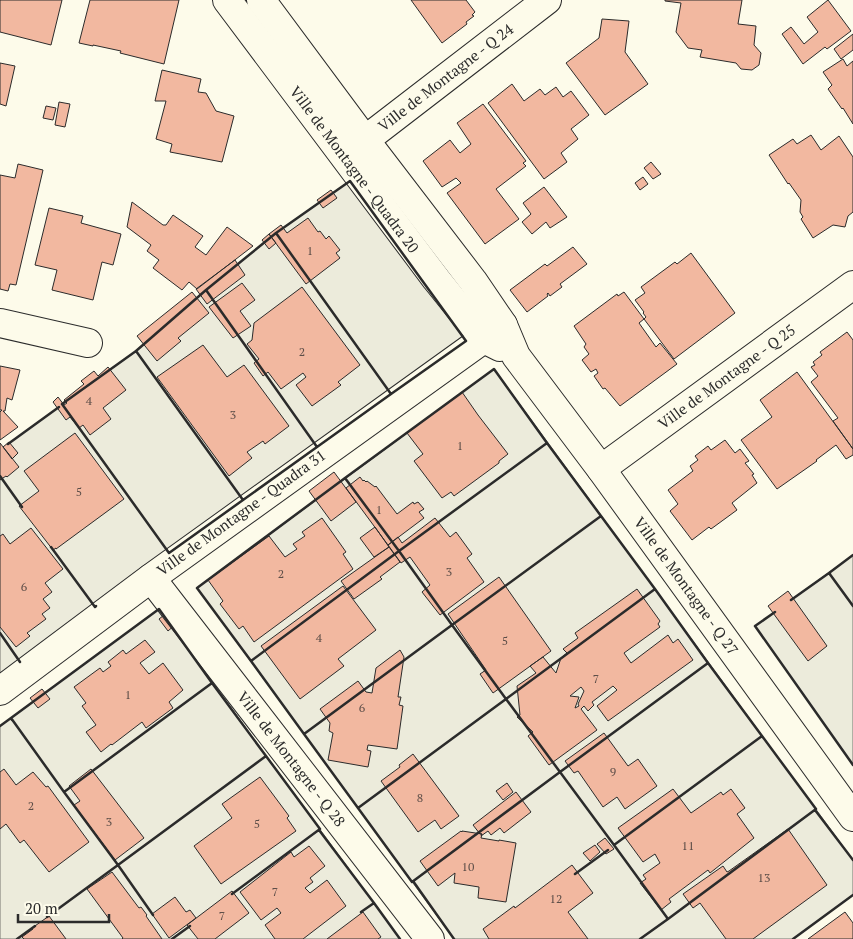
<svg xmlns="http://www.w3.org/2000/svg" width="853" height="939" viewBox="0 0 853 939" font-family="'PT Serif',serif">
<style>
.green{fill:#ecebdb;stroke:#74746e}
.building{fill:#f2b8a0;stroke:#2b2b2b;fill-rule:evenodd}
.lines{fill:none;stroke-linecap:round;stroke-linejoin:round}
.minor-casing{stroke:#2b2b2b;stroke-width:30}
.minor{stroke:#fdfbea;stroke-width:28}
.wall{stroke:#2b2b2b;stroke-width:2.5}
.labels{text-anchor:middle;stroke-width:4;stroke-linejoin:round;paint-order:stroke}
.number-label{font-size:12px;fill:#5d4e48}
.street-label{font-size:15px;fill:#2b2b2b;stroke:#fdfbea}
</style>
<rect width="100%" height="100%" fill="#fdfbea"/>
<path class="green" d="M350,181L466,341L0,676V450L136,351L206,290L276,233Z
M494,369L853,860V895L793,939H454L197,588Z
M853,555V765L755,626Z
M159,609L400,939H0V726Z"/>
<path class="building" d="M0,0H62L51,45L0,32Z
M90,0H179L164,64L120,53L121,51L93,45V46L79,43Z
M411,0H466L475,12L472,15L474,16L466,22L467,24L442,43Z
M665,0H742L738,24L756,26L754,45L761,53L759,65L752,70L741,69L736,63L700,57L702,50L688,48L676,32L681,3L665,1Z
M828,0L851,31L827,49L825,47L803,64L782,34L791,27L804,44L818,32L807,17Z
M602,19L629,21L625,52L648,84L605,115L566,63L599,38Z
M853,34V50L841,59L834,49Z
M843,59L847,66L853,61V124L843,108L842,109L828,89L832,85L823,72Z
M0,63L15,66L6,106L0,104Z
M162,70L201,79L198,92L206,93L216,111L234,116L222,162L170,152L172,144L156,139L166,101H155Z
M512,84L524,101L540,89L545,95L556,87L563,97L571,91L589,115L571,129L578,139L561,153L567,162L544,179L488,103Z
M59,102L70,104L65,127L55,125Z
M483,104L526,161L523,163L526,166L496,189L519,219L485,244L447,193L461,183L456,178L442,187L423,161L450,140L460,153L471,144L457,123Z
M46,106L56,108L53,120L43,118Z
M811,135L821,150L839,136L853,157V212L848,216L845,227L833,225L813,238L801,219L803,217L800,212L801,200L789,183L788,184L769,155L793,139L797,144Z
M651,162L661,174L653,179L644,168Z
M18,164L43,170L16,285L10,284L8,291L0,289V175L15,178Z
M643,177L648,184L640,190L635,183Z
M544,187L567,217L550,228L546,222L532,234L522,222L531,214L523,203Z
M331,190L337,198L323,208L317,200Z
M132,202L163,225H166L173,215L203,236L195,247L206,255L227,227L253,246L197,289L189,282L182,290L153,268L159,260L147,251L151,245L127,227Z
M49,208L83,216L81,223L121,234L113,265L102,262L93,300L52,290L57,270L35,265Z
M308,218L318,232L320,231L326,239L329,236L340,250L336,253L340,258L306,284L269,234L281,225L287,233Z
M269,234L276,243L269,249L262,240Z
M573,247L587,264L560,284L562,287L550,296L548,293L547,294L548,296L527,312L510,290L545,264L547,266Z
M691,253L735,313L674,359L644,319L646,317L643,313L644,312L635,300L645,293L641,287L675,262L677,264Z
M235,260L245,275L207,304L196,289Z
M242,283L255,300L240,311L251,326L233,338L209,307Z
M302,287L360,365L338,382L341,385L312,406L296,385L306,377L303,373L281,389L268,372L263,376L254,363L259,359L247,344L252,340L254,323Z
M192,292L209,313L178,338L181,341L157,361L137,336Z
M624,292L644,319L639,323L656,347L660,343L677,364L620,406L605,388L603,389L594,376L598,373L596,369L591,372L582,360L589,354L584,347L586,344L574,326L617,294L618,296Z
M847,332L853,340V449L833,421L838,418L811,382L818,376L811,367L815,365L813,362L822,355L820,352Z
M203,345L227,377L244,365L289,426L265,444L263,441L247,452L252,458L229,476L157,377Z
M0,366L20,370L12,400L7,398L5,411H3L18,427L0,440V412L2,410H0Z
M108,367L126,390L103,408L111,419L90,435L83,425L79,428L70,417L66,420L53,402L58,397L64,405L67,403L64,400L84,384L81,381L94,371L98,376Z
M797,372L853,449V455L846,459L836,445L816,460L817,461L777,489L741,440L772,417L760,400Z
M462,392L478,415L508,454L499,461V463L454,496L451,492L442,498L414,461L423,454L407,433Z
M75,433L124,499L56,549V548L53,550L19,506L39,491L24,471Z
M725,440L735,453L740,449L749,461L745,463L754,474L752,475L757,483L732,503L737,510L711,529L709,527L692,540L670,511L678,504L668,490L693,471L690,466L698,460L695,456L708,446L711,450Z
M9,442L18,453L12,459L3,447Z
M0,443L19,467L7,477L6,476L0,480Z
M334,472L356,502L331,521L309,491Z
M360,477L363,481L364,480L366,482L367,481L375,487L376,486L397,514L413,502L414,504L418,502L424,509L419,512L424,518L388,545L346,488Z
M322,518L346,552L343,554L353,569L254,642L243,626L239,629L220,604L223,601L208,580L269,536L285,557L297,549L293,544L305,536L302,532Z
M435,518L450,537L456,532L472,554L467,558L484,582L440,615L422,592L430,585L410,557L401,563L388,545L398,537L402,543Z
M375,527L389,547L374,557L360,538Z
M31,528L63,569L45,583L52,592L43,599L50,608L42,614L46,619L27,633L30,636L16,647L0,627V536L3,534L10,544Z
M389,547L400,562L380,577L382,579L354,599L341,581Z
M499,577L551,651L493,693L480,674L486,670L448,614Z
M343,586L376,630L338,659L344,666L300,699L261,646Z
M637,589L660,621L658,624L660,627L624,653L631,663L668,635L673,643L678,639L693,660L608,721L597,706L617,690L613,686L592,702L594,705L588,711L584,706L581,709L597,730L549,765L528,736L533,732L517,717L520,715L517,686L536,673L530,666L543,657L556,673L561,658L567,653L563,649L578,638L575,633ZM581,687L584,691L578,704L579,706L575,708L579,697L570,696Z
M788,591L827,646L808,661L768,606Z
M168,612L176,624L168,631L159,619Z
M145,640L155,652L140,663L149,674L163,663L183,690L169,702L173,708L146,728L142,722L112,745L111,744L101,752L86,732L96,725L82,706L86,703L74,687L100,668L103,672L111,666L108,662L123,650L126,654Z
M400,650L404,657L398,697H401L399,705L403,706L397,749L368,745L367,750L371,751L368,767L328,760L333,733L329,731L330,723L320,709L358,681L366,692L372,693L376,668Z
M42,689L50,699L38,708L30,698Z
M604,733L628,766L638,759L657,786L625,809L617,797L603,807L578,771L574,773L565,761Z
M413,754L459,816L441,829L435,820L418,832L381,781L400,767L399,765Z
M4,769L16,785L33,772L46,787L48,786L89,842L49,872L24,840L20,843L6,824L0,829V772Z
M91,769L144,838L115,860L74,805L80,801L69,786Z
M260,777L289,816L287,818L296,831L221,884L194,846L232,818L222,804Z
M507,783L513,792L503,800L496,791Z
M673,789L691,813L721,792L723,795L731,789L745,808L737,814L754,838L710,873L708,870L669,899L671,902L661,910L640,883L646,879L643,875L660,863L655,854L643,862L618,828Z
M516,792L531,812L504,833L500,828L491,835L488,831L481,836L482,834H480L473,825Z
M788,829L827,885L753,939H726L700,903L693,908L683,894L723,866L727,872L729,871Z
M461,831L462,832V831L482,834L481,838L499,841V840L516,843L506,902L478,898L479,887L454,883L455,873L438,886L420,861Z
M605,838L614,849L606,854L597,844Z
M595,845L600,852L590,861L583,853Z
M309,846L325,866L310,878L313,882L305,888L310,893L327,880L346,906L303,939H275L265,925L281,913L277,908L261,920L240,892L291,852L294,857Z
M572,865L593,893L568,912L588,939H489L483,929L514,906L515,908Z
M112,872L139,908L141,907L147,915L146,916L162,939H122L123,938L87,889Z
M232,891L249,913L215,939H198L187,925Z
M175,897L186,912L190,910L196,918L169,938L152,914Z
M363,912L381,937L378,939H327Z
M845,912L853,923V939H808Z
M49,916L66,939H24L22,937L33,929L32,928Z"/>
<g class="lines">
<g class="minor-casing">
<g id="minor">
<path id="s1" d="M227,0L436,279L484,339L500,347"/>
<path id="s2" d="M261,0L365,140L473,281L503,325L516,356L601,469L853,817"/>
<path id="s3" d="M350,150L365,140L547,0"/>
<path d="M0,323L88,343"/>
<path id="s4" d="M601,469L853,285"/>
<path id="s5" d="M151,578L430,939"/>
<path id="s6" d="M0,691L151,578L503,325"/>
</g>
</g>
<use href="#minor" class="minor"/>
<path class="wall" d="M350,181L466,341L391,394L276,233Z
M276,233L391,394L317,447L206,290Z
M206,290L317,447L243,500L136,351Z
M136,351L243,500L169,553L62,404Z
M494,369L547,443L399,551L345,478Z
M547,443L601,516L452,625L399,551Z
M8,444L59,407
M0,476L22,507
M345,478L399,551L251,661L197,588Z
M601,516L655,589L506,699L452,625Z
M51,547L95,607L96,606
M399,551L452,625L304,734L251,661Z
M830,573H829L853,555
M655,589L708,663L560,772L506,699Z
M791,600L829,573L853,606
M159,609L212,683L64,792L11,718Z
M775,612L755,626L853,765
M452,625L506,699L358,808L304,734Z
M0,633L20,662
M708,663L762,736L614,845L560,772Z
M212,683L266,756L118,865L64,792Z
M506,699L560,772L412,882L358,808Z
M0,726L11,718L12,720
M762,736L816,809L668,919L614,845Z
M815,810L853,860
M319,830L374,903L361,912
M575,874L608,850
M413,881L454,939
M374,903L400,939
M153,915L118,865L266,756L320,829L232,894
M47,917L118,865
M17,939L35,926
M172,939L190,926
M640,939L668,919L667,918
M793,939L853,895"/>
</g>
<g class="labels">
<g class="number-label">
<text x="310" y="255">1</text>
<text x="302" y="356">2</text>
<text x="89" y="405">4</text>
<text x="233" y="419">3</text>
<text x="460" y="450">1</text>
<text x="79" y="496">5</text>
<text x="379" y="514">1</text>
<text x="449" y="576">3</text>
<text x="281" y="578">2</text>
<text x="24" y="591">6</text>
<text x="319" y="642">4</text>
<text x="505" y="645">5</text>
<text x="596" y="683">7</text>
<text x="128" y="699">1</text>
<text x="362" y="712">6</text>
<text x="613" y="776">9</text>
<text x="420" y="802">8</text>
<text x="31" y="810">2</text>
<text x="109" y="826">3</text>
<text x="257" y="828">5</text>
<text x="688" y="850">11</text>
<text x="468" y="871">10</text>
<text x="764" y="882">13</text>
<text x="275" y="896">7</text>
<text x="556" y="903">12</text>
<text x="222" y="920">7</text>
</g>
<g class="street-label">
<text dy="5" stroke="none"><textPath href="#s3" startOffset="120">Ville de Montagne - Q 24</textPath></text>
<text dy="5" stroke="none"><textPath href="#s1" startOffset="212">Ville de Montagne - Quadra 20</textPath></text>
<text dy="5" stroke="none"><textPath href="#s4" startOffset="156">Ville de Montagne - Q 25</textPath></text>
<text dy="5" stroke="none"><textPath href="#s6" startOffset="300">Ville de Montagne - Quadra 31</textPath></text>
<text dy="5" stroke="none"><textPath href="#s2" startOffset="725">Ville de Montagne - Q 27</textPath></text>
<text dy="5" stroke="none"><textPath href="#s5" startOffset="229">Ville de Montagne - Q 28</textPath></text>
</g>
</g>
<path d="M18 914v8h91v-8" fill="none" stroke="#2b2b2b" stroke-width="2.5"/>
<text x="25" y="914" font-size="15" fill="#2b2b2b" stroke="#fdfbea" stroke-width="4" paint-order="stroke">20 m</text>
</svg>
